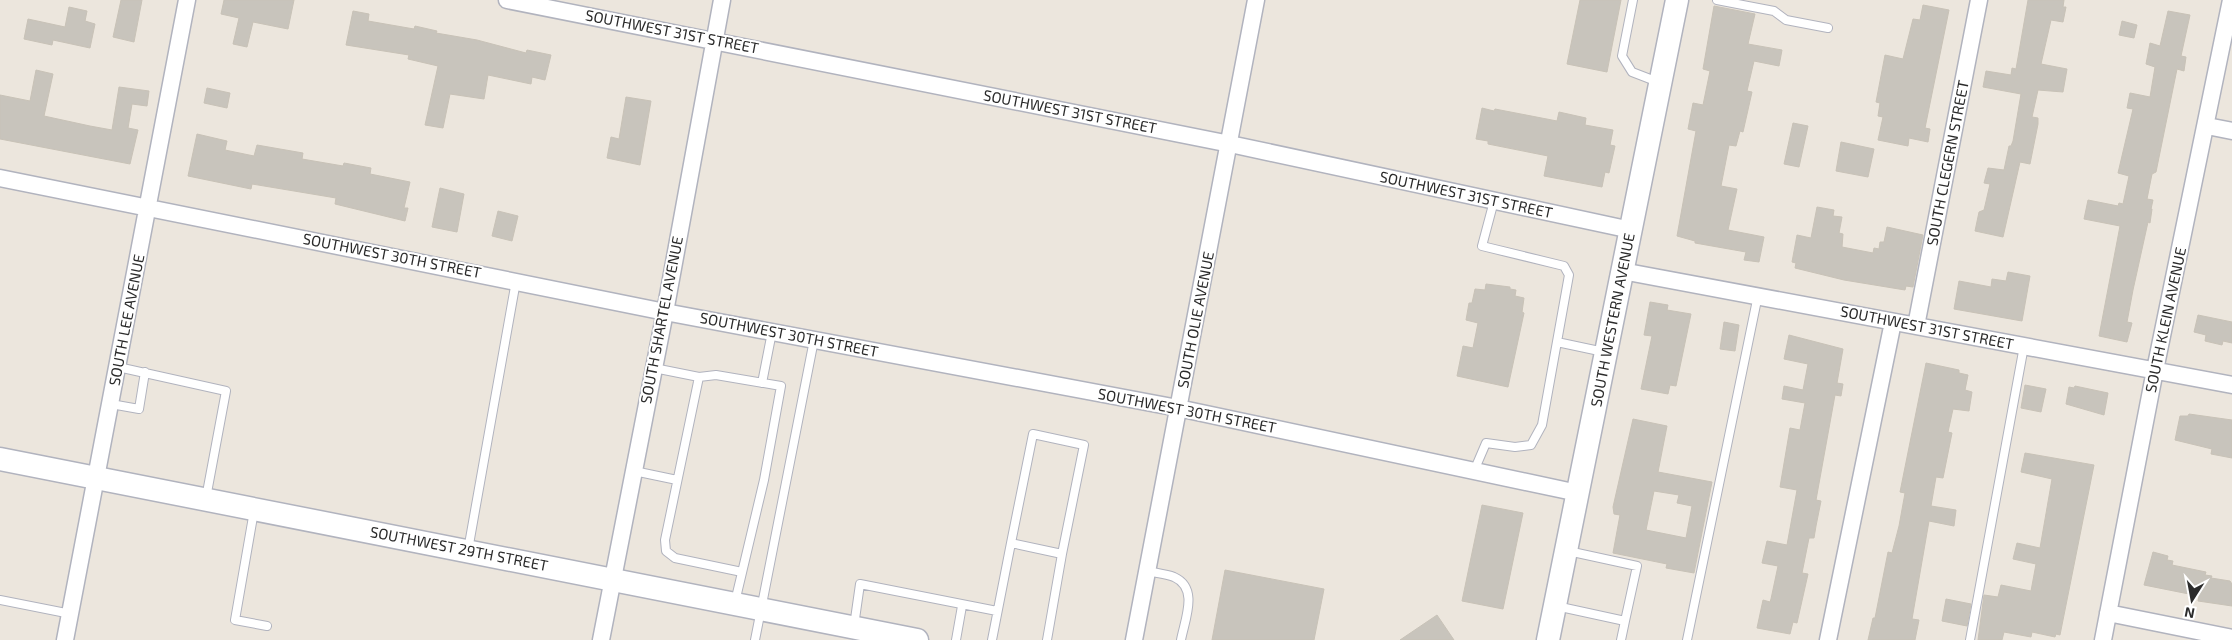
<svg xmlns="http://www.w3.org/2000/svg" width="2232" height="640" viewBox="0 0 2232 640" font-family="'Exo 2',sans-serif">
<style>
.building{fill:#c8c4bc;stroke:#c8c2b7;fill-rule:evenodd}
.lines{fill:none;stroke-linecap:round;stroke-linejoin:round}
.service-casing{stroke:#b1b3be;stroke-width:10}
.minor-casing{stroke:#b1b3be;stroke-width:19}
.secondary-casing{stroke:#b1b3be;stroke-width:25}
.service{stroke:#fff;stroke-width:8}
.minor{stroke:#fff;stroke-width:16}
.secondary{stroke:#fff;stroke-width:22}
.labels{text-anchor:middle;stroke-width:4;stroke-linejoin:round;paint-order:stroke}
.street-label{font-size:15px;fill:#2b2b2b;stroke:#fff}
</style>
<rect width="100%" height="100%" fill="#ece6dd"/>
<path class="building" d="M121,0H142L134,42L113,37Z
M224,0H294L288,29L253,22L247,47L233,44L239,18L221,14Z
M1580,0H1621L1607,72L1567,64Z
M2028,0H2064L2063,7H2066L2063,22L2051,20L2041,64L2067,69L2063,92L2038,90L2032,117L2038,118V124L2030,164L2020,162L2003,237L1975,231L1979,212L1984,210L1990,184L1984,183L1988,168L2004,170L2009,146H2011L2013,141L2021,94L1983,87L1986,71L2011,75L2012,68L2016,69Z
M1923,5L1949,10L1925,128L1930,129L1928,142L1909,138L1908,146L1878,140L1883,117L1878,116L1880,103L1876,102L1885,55L1903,59L1913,19L1920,20Z
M1714,6L1755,14L1748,44L1782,50L1779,66L1754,61L1747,91L1752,92L1743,132L1740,131L1736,146L1729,145L1721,186L1737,189L1728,230L1764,237L1759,262L1744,260L1746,252L1695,243V241L1677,236L1696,131L1688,129L1693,103L1703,105L1710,71L1703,69Z
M69,7L87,11L85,21L95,24L90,48L53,40L52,45L24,39L28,19L65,27Z
M353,11L369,14L368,21L414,29L415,26L437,31L436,33L477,40L526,53L527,50L551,55L545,80L532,77L531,84L488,75L484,99L450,94L443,128L425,125L438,66L408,59L409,55L346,45Z
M2168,11L2190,15L2181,56L2186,57L2184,71L2177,69L2156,172L2152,174L2147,199L2153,200L2151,209H2152L2150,223L2148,222L2133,290L2127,322L2132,323L2127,342L2099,336L2120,226L2084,219L2088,200L2118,206L2119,203L2123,204L2129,176L2118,173L2133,109L2127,108L2130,93L2150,97L2155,67L2146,64L2150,43L2160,46Z
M2122,21L2137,25L2134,38L2119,35Z
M36,70L53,74L44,116L90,126L112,130L119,87L149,91L147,106L132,104L128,128L138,130L130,164L0,139V95L30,101Z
M207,88L230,93L227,108L204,103Z
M626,97L651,101L640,165L607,158L611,137L619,139Z
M1482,108L1494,111L1495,109L1557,121L1559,112L1586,118L1585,125L1613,130L1610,145L1615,146L1609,173L1605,172L1602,187L1544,176L1548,156L1488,144V141L1476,139Z
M1793,123L1808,126L1799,167L1784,164Z
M197,134L227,141L225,150L254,156L257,145L303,153L302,159L343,166L344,163L371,168L370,174L410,182L404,208H408L405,221L335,204L336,198L252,184L251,189L188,176Z
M1841,142L1874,149L1868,177L1836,171Z
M440,188L464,194L457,232L432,227Z
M1817,207L1834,210L1833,216L1842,217L1839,233L1843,234L1842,247L1873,253L1874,248L1879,249L1880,242H1884L1887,227L1923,235L1913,287L1906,286L1905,290L1844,280L1795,268L1796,263L1792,262L1797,235L1811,238Z
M498,211L518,216L512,241L492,236Z
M2008,272L2030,276L2022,321L1954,309L1959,281L1991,287L1992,279L2006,281Z
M1486,284L1510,287V289L1516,290L1515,296L1524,298L1522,312L1524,313L1508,387L1457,376L1463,346L1473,348L1478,323L1466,320L1469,303H1472L1475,289L1485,290Z
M1650,302L1668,305L1667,310L1691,314L1676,386L1670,385L1668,394L1641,389L1652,336L1644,335Z
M2198,315L2232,322V343L2223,341L2222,345L2205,341L2206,335L2194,332Z
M1724,322L1739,325L1735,351L1720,349Z
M1789,335L1843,349L1837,383L1843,384L1841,396L1835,395L1816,500L1821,501L1816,526L1814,538H1809L1802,573L1808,574L1797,623L1793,622L1790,634L1757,628L1763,600L1770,602L1771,599L1778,566L1762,563L1767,541L1787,545L1797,490L1780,487L1790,428L1800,430L1805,403L1782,399L1784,386L1803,390L1808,364L1784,359Z
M1926,363L1959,370V373L1968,375L1965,390L1972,392L1969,411L1953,409L1948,432L1952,433L1943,478L1936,477L1931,506L1956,510L1954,526L1929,521L1912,619L1919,620L1915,640H1868L1873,618H1875L1888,552L1892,553L1899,526L1905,493L1900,492Z
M2025,385L2046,389L2041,412L2021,408Z
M2075,386L2108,393L2104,415L2066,404L2069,387L2074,388Z
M2189,414L2232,420V458L2211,454L2212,449L2175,440L2180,416H2188Z
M1633,419L1667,426L1658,472L1712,482L1694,573L1666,568L1667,564L1613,553L1620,515L1614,514L1613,507ZM1654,491L1679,495L1677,503L1692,506L1686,538L1646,530Z
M2025,453L2094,465L2060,635L2056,634L2055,637L2032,632L2031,637L2004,632L2002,640H1978L1984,595L1998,597L2001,585L2031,591L2036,564L2013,559L2017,543L2040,548L2052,479L2021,472Z
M1482,505L1523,513L1503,609L1462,601Z
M2153,552L2168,556L2167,560L2173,561L2172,565L2206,572L2205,575L2212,576L2211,578L2230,581L2232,584V606L2198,601L2199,596L2144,585Z
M1225,570L1324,589L1314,640H1212Z
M1946,599L1971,604L1967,626L1942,621Z
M1437,615L1454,640H1400Z"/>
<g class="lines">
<g class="service-casing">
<path id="service" d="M1633,0L1622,56L1632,72L1658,82
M1717,0L1774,11L1786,20L1828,28
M1557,342L1604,352
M118,367L226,391L206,498
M654,368L699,377L716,375L781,386L764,480L735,602
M699,377L665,540L666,551L675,558L742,572
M762,383L772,332
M111,404L139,409L145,372
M634,471L677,480
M1474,471L1486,443L1515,447L1531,445L1542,425L1569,275L1564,266L1482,246L1494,201
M254,511L235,620L267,626
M1011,543L1033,434L1084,445L1062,554
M468,550L516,281
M1568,551L1637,566L1625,621
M1147,571C1156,573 1166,574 1174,577C1199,588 1185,619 1181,640
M0,600L71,614
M1556,606L1625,621L1621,640
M854,626L860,584L997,611
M755,640L814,340
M956,640L962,606
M992,640L1011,543L1062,554L1047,640
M1687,640L1758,295
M1970,640L2024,346"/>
</g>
<g class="minor-casing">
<path id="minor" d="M507,0L1230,144L1631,230
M2207,126L2232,131
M0,178L665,312L1178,408L1578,493
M1622,271L2232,385
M1916,326L1979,0
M2108,613L2232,638
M65,640L187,0
M601,640L665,312L722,0
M1134,640L1256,0
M1828,640L1893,322
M2103,640L2155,370L2231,0"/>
</g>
<g class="secondary-casing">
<path id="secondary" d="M0,459L917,640
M1548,640L1677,0"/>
</g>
<use href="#service" class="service"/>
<use href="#minor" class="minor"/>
<use href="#secondary" class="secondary"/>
</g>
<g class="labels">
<g class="street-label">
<text transform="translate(672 32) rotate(11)" y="5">SOUTHWEST 31ST STREET</text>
<text transform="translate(1070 112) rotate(11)" y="5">SOUTHWEST 31ST STREET</text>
<text transform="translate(1948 163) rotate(-79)" y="5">SOUTH CLEGERN STREET</text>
<text transform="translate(1466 195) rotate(12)" y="5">SOUTHWEST 31ST STREET</text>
<text transform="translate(392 256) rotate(11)" y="5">SOUTHWEST 30TH STREET</text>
<text transform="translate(127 320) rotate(-79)" y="5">SOUTH LEE AVENUE</text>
<text transform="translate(662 320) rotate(-79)" y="5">SOUTH SHARTEL AVENUE</text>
<text transform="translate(1196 320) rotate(-79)" y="5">SOUTH OLIE AVENUE</text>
<text transform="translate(1613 320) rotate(-79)" y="5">SOUTH WESTERN AVENUE</text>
<text transform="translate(2166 320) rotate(-78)" y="5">SOUTH KLEIN AVENUE</text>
<text transform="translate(1927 328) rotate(11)" y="5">SOUTHWEST 31ST STREET</text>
<text transform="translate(789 335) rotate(11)" y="5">SOUTHWEST 30TH STREET</text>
<text transform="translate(1187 411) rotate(11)" y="5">SOUTHWEST 30TH STREET</text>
<text transform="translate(459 549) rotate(11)" y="5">SOUTHWEST 29TH STREET</text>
</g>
</g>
<g transform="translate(2192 600) rotate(191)" stroke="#ffffff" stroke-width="4" paint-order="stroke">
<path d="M0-4L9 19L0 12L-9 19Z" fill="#2b2b2b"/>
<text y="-8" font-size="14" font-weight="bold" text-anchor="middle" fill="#2b2b2b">N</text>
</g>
</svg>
